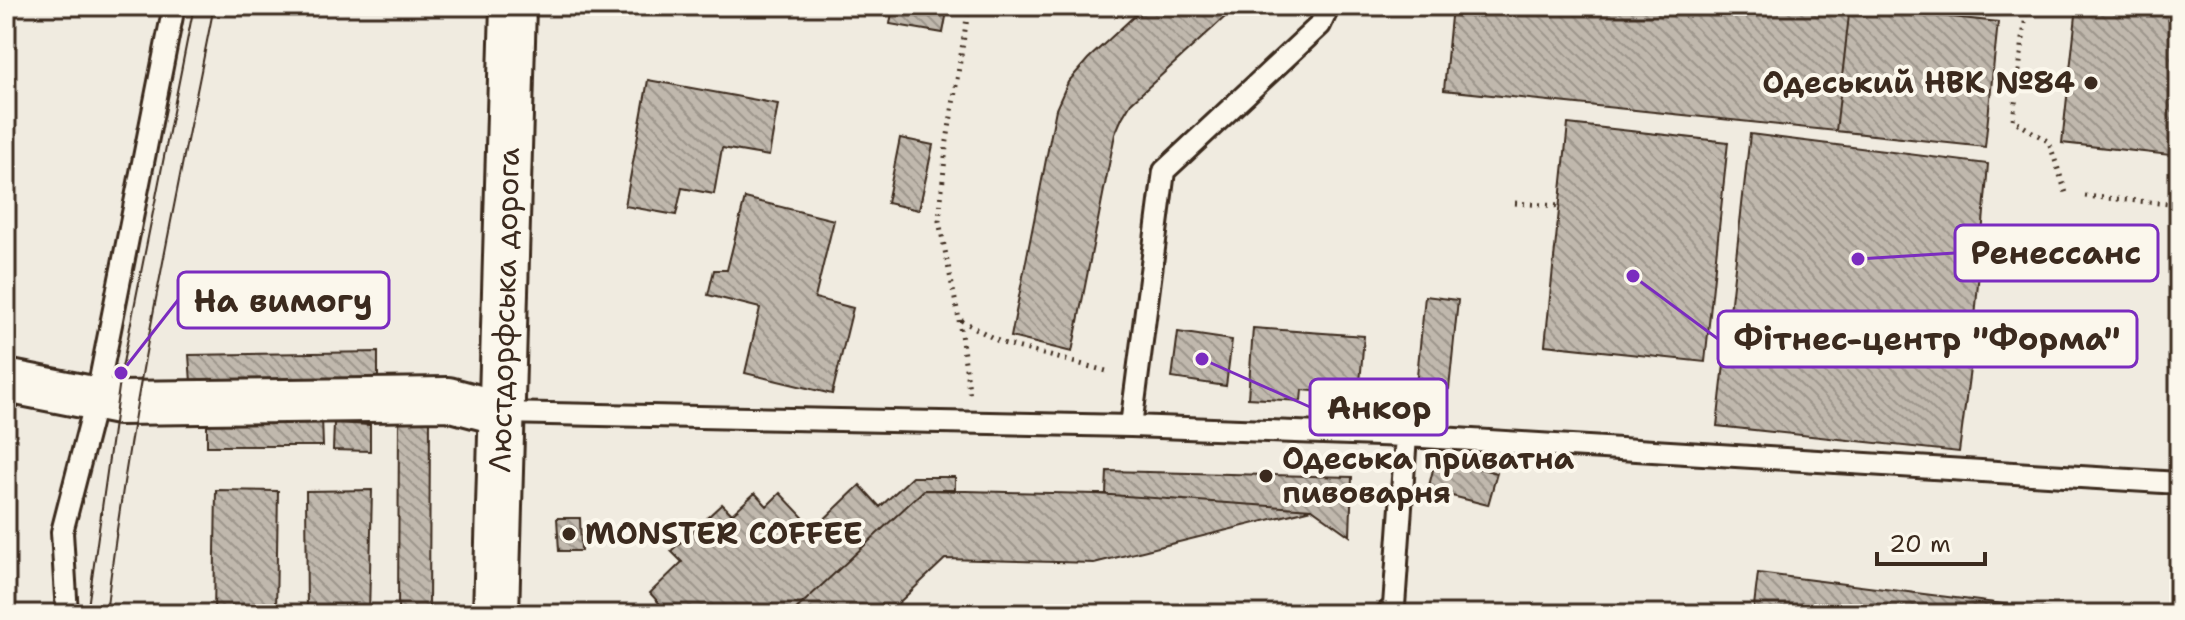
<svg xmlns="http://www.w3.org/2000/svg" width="2185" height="620" viewBox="0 0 2185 620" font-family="'Shantell Sans',sans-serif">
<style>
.building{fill:url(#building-back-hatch);stroke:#3b2a1e;stroke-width:2}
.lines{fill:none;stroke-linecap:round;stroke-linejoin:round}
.lane-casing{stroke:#3b2a1e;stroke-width:26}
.street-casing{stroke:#3b2a1e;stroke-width:48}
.secondary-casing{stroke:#3b2a1e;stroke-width:50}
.path{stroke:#3b2a1e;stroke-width:5;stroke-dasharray:2 6;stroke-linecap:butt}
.lane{stroke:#fbf7ec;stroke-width:20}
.street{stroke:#fbf7ec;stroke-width:42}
.secondary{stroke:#fbf7ec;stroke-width:44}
.tram{stroke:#3b2a1e;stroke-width:2}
.poi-dot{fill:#3b2a1e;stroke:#fbf7ec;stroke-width:3}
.labels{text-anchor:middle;stroke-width:8;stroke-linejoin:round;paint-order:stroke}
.poi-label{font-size:30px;font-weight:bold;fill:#3b2a1e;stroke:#fbf7ec;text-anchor:start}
.street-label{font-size:30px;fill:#3b2a1e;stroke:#fbf7ec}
.leader{fill:none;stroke:#7b2cbf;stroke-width:3}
.callout-dot{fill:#7b2cbf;stroke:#fbf7ec;stroke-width:3}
.callout{fill:#fbf7ec;stroke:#7b2cbf;stroke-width:3}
.callout-label{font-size:32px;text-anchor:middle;font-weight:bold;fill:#3b2a1e}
</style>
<defs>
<pattern id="building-back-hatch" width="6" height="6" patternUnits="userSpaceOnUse" patternTransform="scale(2)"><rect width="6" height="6" fill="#c0b8ad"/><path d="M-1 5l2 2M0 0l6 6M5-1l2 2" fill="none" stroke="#9d968c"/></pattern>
</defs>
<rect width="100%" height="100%" fill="#f0ebe0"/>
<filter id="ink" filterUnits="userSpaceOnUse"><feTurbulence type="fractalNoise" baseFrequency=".0125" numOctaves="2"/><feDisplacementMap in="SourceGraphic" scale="16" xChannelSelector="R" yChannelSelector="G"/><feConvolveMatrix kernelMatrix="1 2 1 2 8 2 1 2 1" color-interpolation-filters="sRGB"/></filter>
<g filter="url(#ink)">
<path class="building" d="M893,6H948L943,33L890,24Z
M1145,6H1237L1131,103L1122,118L1115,134L1072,352L1011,337L1056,109L1068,82L1088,59Z
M1452,6H1850L1836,131L1444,90Z
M1850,6L1998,22L1985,147L1836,131Z
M2077,6H2179V156L2062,143Z
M648,80L778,104L769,156L722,148L714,194L682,188L676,215L625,206Z
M1568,124L1728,142L1705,362L1545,345Z
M1750,134L1988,164L1972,354L1959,452L1717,426Z
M900,138L933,145L919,210L887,203Z
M745,198L834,220L815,298L853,308L832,394L745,373L760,308L708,295L714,270H727Z
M1425,296L1458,300L1449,389L1416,386Z
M1253,328L1364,336L1359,395L1302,390L1301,401L1248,398Z
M1178,332L1232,340L1226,386L1172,378Z
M378,352V384L191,382L189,355Z
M322,417L323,446H207V419Z
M430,418L429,614H398L399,419Z
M334,423L370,425V451L333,450Z
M1436,457L1497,473L1488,505L1428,490Z
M1107,471L1352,477L1350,536L1312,509L1096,494H1106Z
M912,477H955V490H924L791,614H669L650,593L682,562L671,551L722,504L732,514L755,493L767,506L780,493L814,529L860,485L880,507Z
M216,490L278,491L276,614H214Z
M372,490L369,614H307L306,491Z
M924,490L1096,494L1312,509L1094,563L945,559L887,614H791Z
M557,518H580L581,551H559Z
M1758,573L2082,614H1753Z"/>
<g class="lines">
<g class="lane-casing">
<path id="lane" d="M501,413L1131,426L1406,436L2179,483
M1131,426L1164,171L1320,25L1329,6
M67,614L62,532L96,400L174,6
M1386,614L1394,606L1406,436"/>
</g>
<g class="street-casing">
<path id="street" d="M6,381L118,403L448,399L501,413"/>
</g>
<g class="secondary-casing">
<g id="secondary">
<path id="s1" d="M496,614L513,6"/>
</g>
</g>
<path class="path" d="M969,6L946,147L939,221L959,319L1002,343L1110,372
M2027,6L2013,120L2049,142L2066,193
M2085,196L2179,205
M1515,203L1559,206
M959,320L970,397"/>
<use href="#lane" class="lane"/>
<use href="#street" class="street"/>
<use href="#secondary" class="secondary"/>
<path class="tram" d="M87,614L121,373L194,6
M106,614C130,409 174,208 214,6"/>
</g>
</g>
<g class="poi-dot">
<circle cx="2091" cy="83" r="8"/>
<circle cx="1266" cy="476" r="8"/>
<circle cx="569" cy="534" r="8"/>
</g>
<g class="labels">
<g class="poi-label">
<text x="2075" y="93" text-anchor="end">Одеський НВК №84</text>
<text x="1282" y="469">Одеська приватна<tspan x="1282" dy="34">пивоварня</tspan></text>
<text x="585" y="544">MONSTER COFFEE</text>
</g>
<g class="street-label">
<text dy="10" stroke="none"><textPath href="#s1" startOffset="304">Люстдорфська дорога</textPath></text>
</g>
</g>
<path class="leader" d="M1858 259L1955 253M121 373L178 300M1633 276L1718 339M1202 359L1310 407"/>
<g class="callout-dot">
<circle cx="1858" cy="259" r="8"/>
<circle cx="121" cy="373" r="8"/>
<circle cx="1633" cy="276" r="8"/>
<circle cx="1202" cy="359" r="8"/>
</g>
<g class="callout">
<rect x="1955" y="225" width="203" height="56" rx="8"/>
<rect x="178" y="272" width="211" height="56" rx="8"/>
<rect x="1718" y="311" width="419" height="56" rx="8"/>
<rect x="1310" y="379" width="137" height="56" rx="8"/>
</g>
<g class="callout-label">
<text x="2056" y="264">Ренессанс</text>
<text x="283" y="312">На вимогу</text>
<text x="1927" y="350">Фітнес-центр "Форма"</text>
<text x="1379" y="419">Анкор</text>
</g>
<rect width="2185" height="620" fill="none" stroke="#fbf7ec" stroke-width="32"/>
<rect x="16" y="16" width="2153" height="588" fill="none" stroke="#3b2a1e" stroke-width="3" filter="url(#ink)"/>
<path d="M1877 552v12h108v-12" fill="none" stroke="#3b2a1e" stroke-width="4"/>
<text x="1889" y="552" font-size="24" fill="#3b2a1e" stroke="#fbf7ec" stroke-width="6" paint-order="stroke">20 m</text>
</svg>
